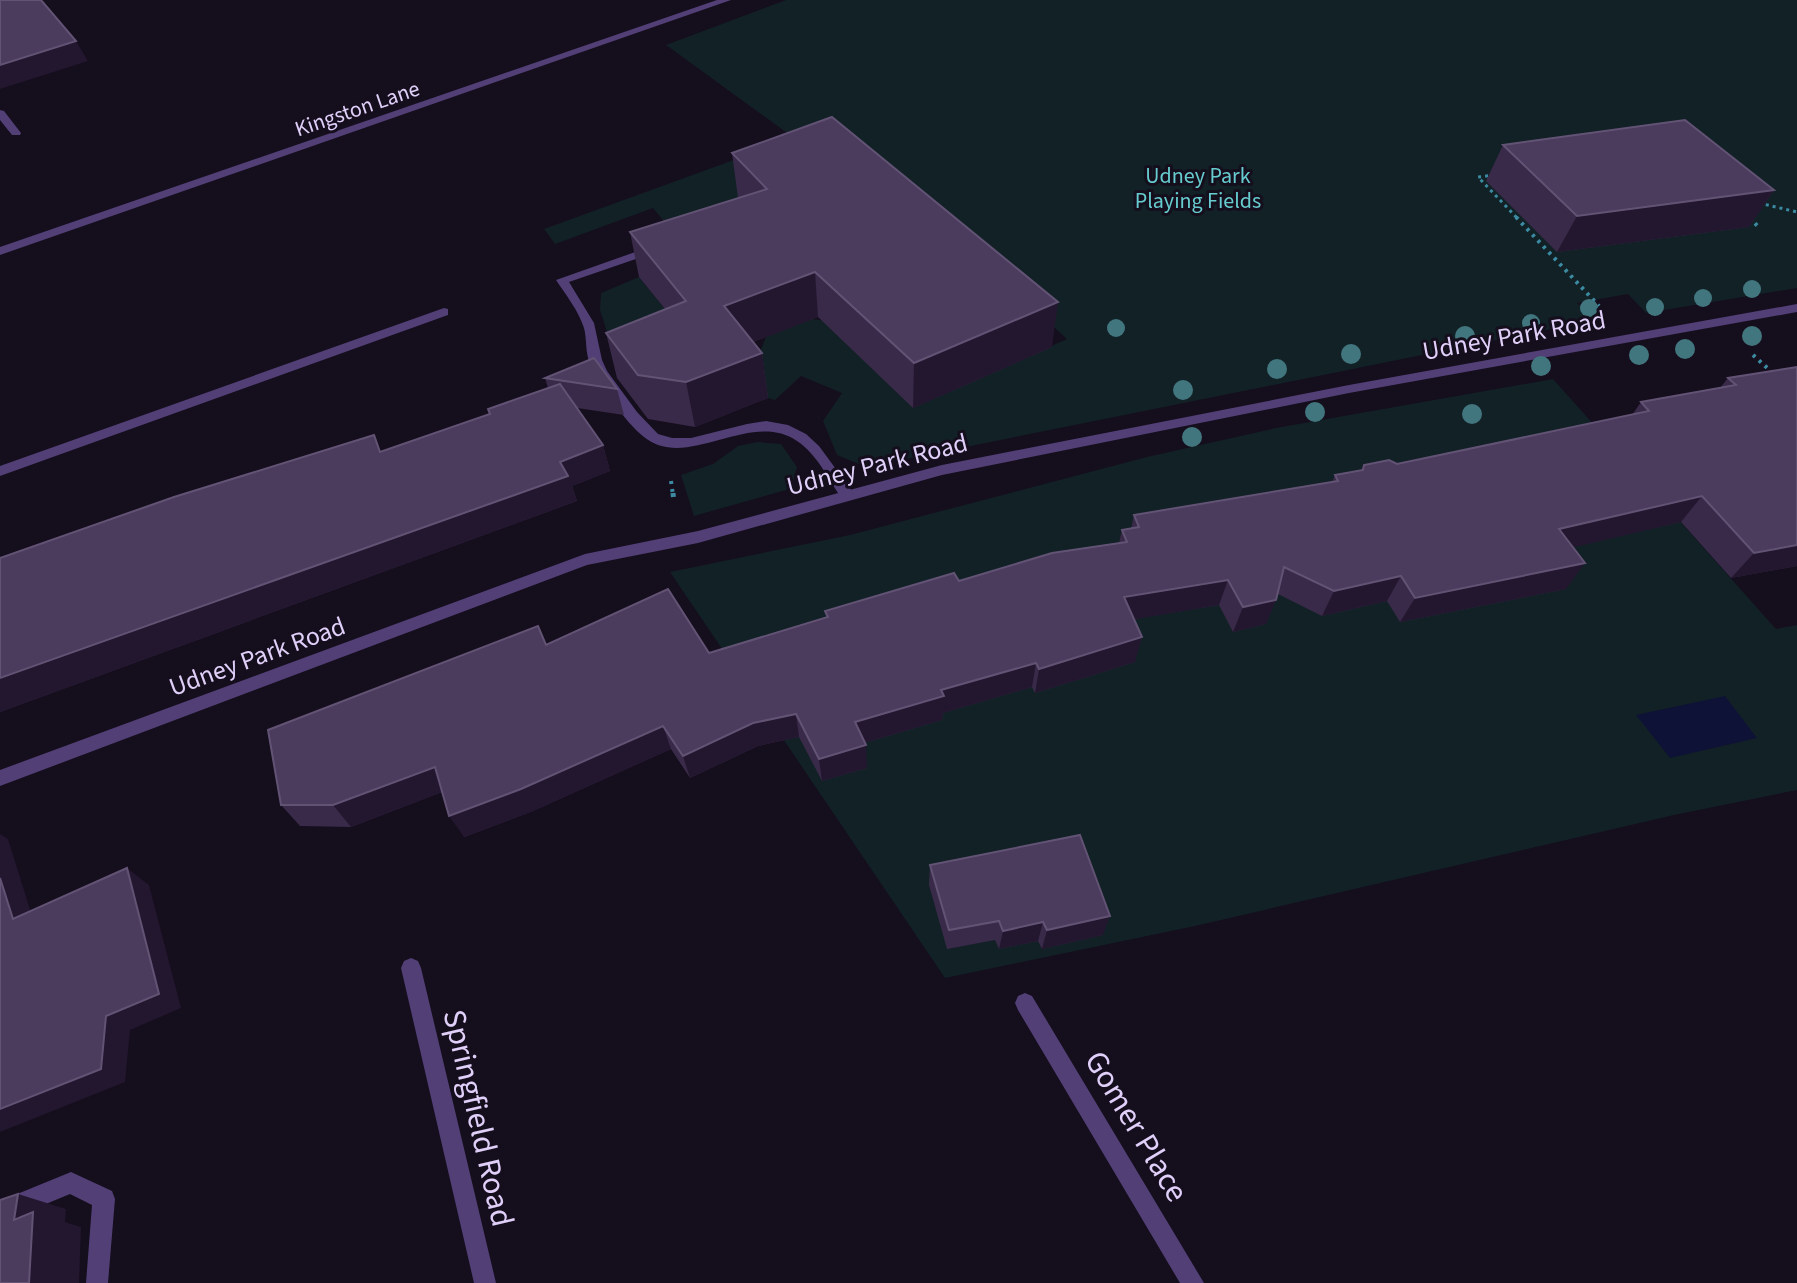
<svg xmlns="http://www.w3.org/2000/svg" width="1797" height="1283" viewBox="0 0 1797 1283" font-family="'Source Sans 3',sans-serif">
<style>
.green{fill:#122126}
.water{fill:#0e1236}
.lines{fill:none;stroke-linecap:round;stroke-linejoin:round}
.path-far2{stroke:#3c8ba2;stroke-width:3;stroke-dasharray:3 4;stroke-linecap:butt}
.path-far1{stroke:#3c8ba2;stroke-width:4;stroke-dasharray:3 5;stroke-linecap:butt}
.path{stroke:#3c8ba2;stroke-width:5;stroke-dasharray:4 6;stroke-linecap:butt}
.lane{fill:#513f76;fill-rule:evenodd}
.street{fill:#513f76;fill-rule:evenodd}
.tree{fill:#42767f}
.wall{fill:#392a49}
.shaded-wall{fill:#231730}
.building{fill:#4b3b5c;stroke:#625375;stroke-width:2}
.labels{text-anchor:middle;stroke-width:6;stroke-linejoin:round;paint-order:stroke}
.far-street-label{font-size:22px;fill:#e0d0f9;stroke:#150e1d}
.far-park-label{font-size:22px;fill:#66cccf;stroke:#150e1d}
.street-label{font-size:26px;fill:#e0d0f9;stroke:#150e1d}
.near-street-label{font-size:32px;fill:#e0d0f9;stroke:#150e1d}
</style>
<rect width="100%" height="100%" fill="#150e1d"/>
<path class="green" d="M786,0H1797V288L1646,313L1628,294L1577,303L1596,320L866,467L837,455L823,421L842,393L801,376L775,400L768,398L750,376L766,337L812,319L871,326L913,408L1067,339L1034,309L771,232L667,225L653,208L555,244L544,229L794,138L666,45Z
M639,277L677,324L609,338L600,310L601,293Z
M1553,379L1776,629L1797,625V790L1674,815L1195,926L945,978L670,572L850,535L1147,457L1276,428Z
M757,442L781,444L797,467L794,479L786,490L694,516L681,475L713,464L738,446Z"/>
<path class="water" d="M1725,696L1757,738L1670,758L1636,715Z"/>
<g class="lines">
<path class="path-far2" d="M1495,175L1478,177L1518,219
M1759,203L1797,212"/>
<path class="path-far1" d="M1516,217L1599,306
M1749,218L1760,228
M1753,355L1775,375
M671,481L673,495"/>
<path class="path" d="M673,493L674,503"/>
<path class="lane" d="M655,245L659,247V251L569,282L594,323L602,360L607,371L637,412L658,434L672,438H691L747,424L766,421L788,425L806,434L819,446L852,491L854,495L852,499H842C829,480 817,454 797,441C750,409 687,472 644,437C626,423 599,385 590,364C585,352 587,339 584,328C578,310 566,295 556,280Z
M444,308L448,309V315L0,476V466Z
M71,1172L112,1191L115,1199L108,1283H86L92,1205L70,1194L0,1223V1201Z"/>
<path class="street" d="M717,0H731L0,255V247Z
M0,110L4,111L21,133L20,135H12L0,120Z
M1797,304V312L1349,393L942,475L698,543L587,565L0,786V770L585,554L698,531L942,465L1349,385Z
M411,958L418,961L421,968L496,1283H474L401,968L404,961Z
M1025,993L1032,996L1204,1283H1180L1018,1010L1015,1003L1018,996Z"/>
</g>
<g class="tree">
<circle cx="1752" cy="289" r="9"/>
<circle cx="1703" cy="298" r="9"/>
<circle cx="1655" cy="307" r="9"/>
<circle cx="1589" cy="308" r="9"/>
<circle cx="1531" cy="323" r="9"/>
<circle cx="1116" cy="328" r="9"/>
<circle cx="1465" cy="336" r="10"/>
<circle cx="1752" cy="336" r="10"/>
<circle cx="1685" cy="349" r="10"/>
<circle cx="1351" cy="354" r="10"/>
<circle cx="1639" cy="355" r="10"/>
<circle cx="1541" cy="366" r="10"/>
<circle cx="1277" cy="369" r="10"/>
<circle cx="1183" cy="390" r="10"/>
<circle cx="1315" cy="412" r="10"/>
<circle cx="1472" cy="414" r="10"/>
<circle cx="1192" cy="437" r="10"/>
</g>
<path class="wall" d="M1503,145L1774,190L1749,227L1557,252L1486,181Z
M732,153L1052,347L913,408L818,317L753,342L762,353L768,398L695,427L648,419L617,378L606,333L665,309L639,277L630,232L738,198Z
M1797,367V566L1731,578L1681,522L1572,547L1566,589L1400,622L1387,601L1322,616L1278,594L1266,624L1233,632L1219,605L1134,619L1135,662L1035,693L1032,687L943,713L942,720L864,743L867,768L822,781L799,737L758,746L690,778L671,749L533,811L464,837L442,792L351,827L300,826L281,805L547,645L709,653L826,617L825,611L1119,543L1122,530L1131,529L1134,515L1332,482L1335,475L1361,470L1364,465L1397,464L1632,415L1641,402L1720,388L1728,378Z
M545,378L617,389L624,415L577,408L603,445L610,471L572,486L577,501L0,712V558L383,451L490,414L488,409L548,388Z
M930,865L1103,935L1042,949L1038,941L999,949L995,940L947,949L929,885Z"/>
<path class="shaded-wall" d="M76,41L88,61L0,89V65Z
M1774,190L1749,227L1557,252L1577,216Z
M815,272L818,317L730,351L724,306Z
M1058,302L1052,347L913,408L914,363Z
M762,353L768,398L695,427L686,382Z
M603,445L610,471L572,486L577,501L0,712V678Z
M1702,496L1681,522L1541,555L1559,529Z
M1797,545V566L1731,578L1754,553Z
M1585,563L1566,589L1400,622L1415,598Z
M1401,576L1387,601L1322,616L1334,591Z
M1228,580L1219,605L1118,622L1124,597Z
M1276,600L1266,624L1233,632L1243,607Z
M1142,637L1135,662L1035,693L1039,669Z
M1036,663L1032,687L943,713L942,720L857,745L855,722L941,690Z
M796,714L799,737L758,746L690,778L683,756L753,723Z
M663,726L671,749L533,811L464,837L449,816Z
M866,745L867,768L822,781L819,759Z
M435,767L450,789L351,827L333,805Z
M0,834L8,839L38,935L13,919L0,878Z
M127,868L149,885L181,1008L130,1030L125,1082L0,1132V1109Z
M1110,916L1103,935L1042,949L1047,930Z
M1043,922L1038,941L999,949L1003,931Z
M18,1194L66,1209L65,1222L81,1227L79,1283H29L14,1220Z"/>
<path class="building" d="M0,0H41L76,41L0,65Z
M832,117L1058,302L914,363L815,272L724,306L762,353L686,382L638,375L606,333L686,301L630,232L767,189L732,153Z
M1685,120L1774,190L1577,216L1503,145Z
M594,358L617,389L545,378Z
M1797,367V545L1754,553L1702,496L1559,529L1585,563L1415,598L1401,576L1334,591L1284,567L1276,600L1243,607L1228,580L1124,597L1142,637L1039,669L1036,663L941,690L944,696L855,722L866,745L819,759L796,714L753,723L683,756L663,726L521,789L449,816L435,767L333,805H281L268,730L538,626L546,645L668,589L709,653L828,617L825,611L954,573L959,581L1052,553L1127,542L1122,530L1139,527L1134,515L1338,481L1335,475L1363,470L1364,465L1389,460L1397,464L1649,411L1641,402L1736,385L1728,378Z
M560,384L603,445L560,462L568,476L0,678V558L174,497L374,435L380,452L490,414L488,409Z
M1080,835L1110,916L1047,930L1043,922L1003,931L999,921L949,930L930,865Z
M127,868L159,994L106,1016L101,1069L0,1109V878L13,919Z
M18,1194L14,1220L33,1212L29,1283H0V1200Z"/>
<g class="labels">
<g class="far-street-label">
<text transform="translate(357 108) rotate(-19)" y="8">Kingston Lane</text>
</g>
<g class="far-park-label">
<text x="1198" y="183">Udney Park<tspan x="1198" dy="25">Playing Fields</tspan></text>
</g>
<g class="street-label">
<text transform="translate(1514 335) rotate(-10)" y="9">Udney Park Road</text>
<text transform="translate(877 464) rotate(-14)" y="9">Udney Park Road</text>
<text transform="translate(257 656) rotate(-20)" y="9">Udney Park Road</text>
</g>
<g class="near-street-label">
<text transform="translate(479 1118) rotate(77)" y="11">Springfield Road</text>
<text transform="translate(1137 1126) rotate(59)" y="11">Gomer Place</text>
</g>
</g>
</svg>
